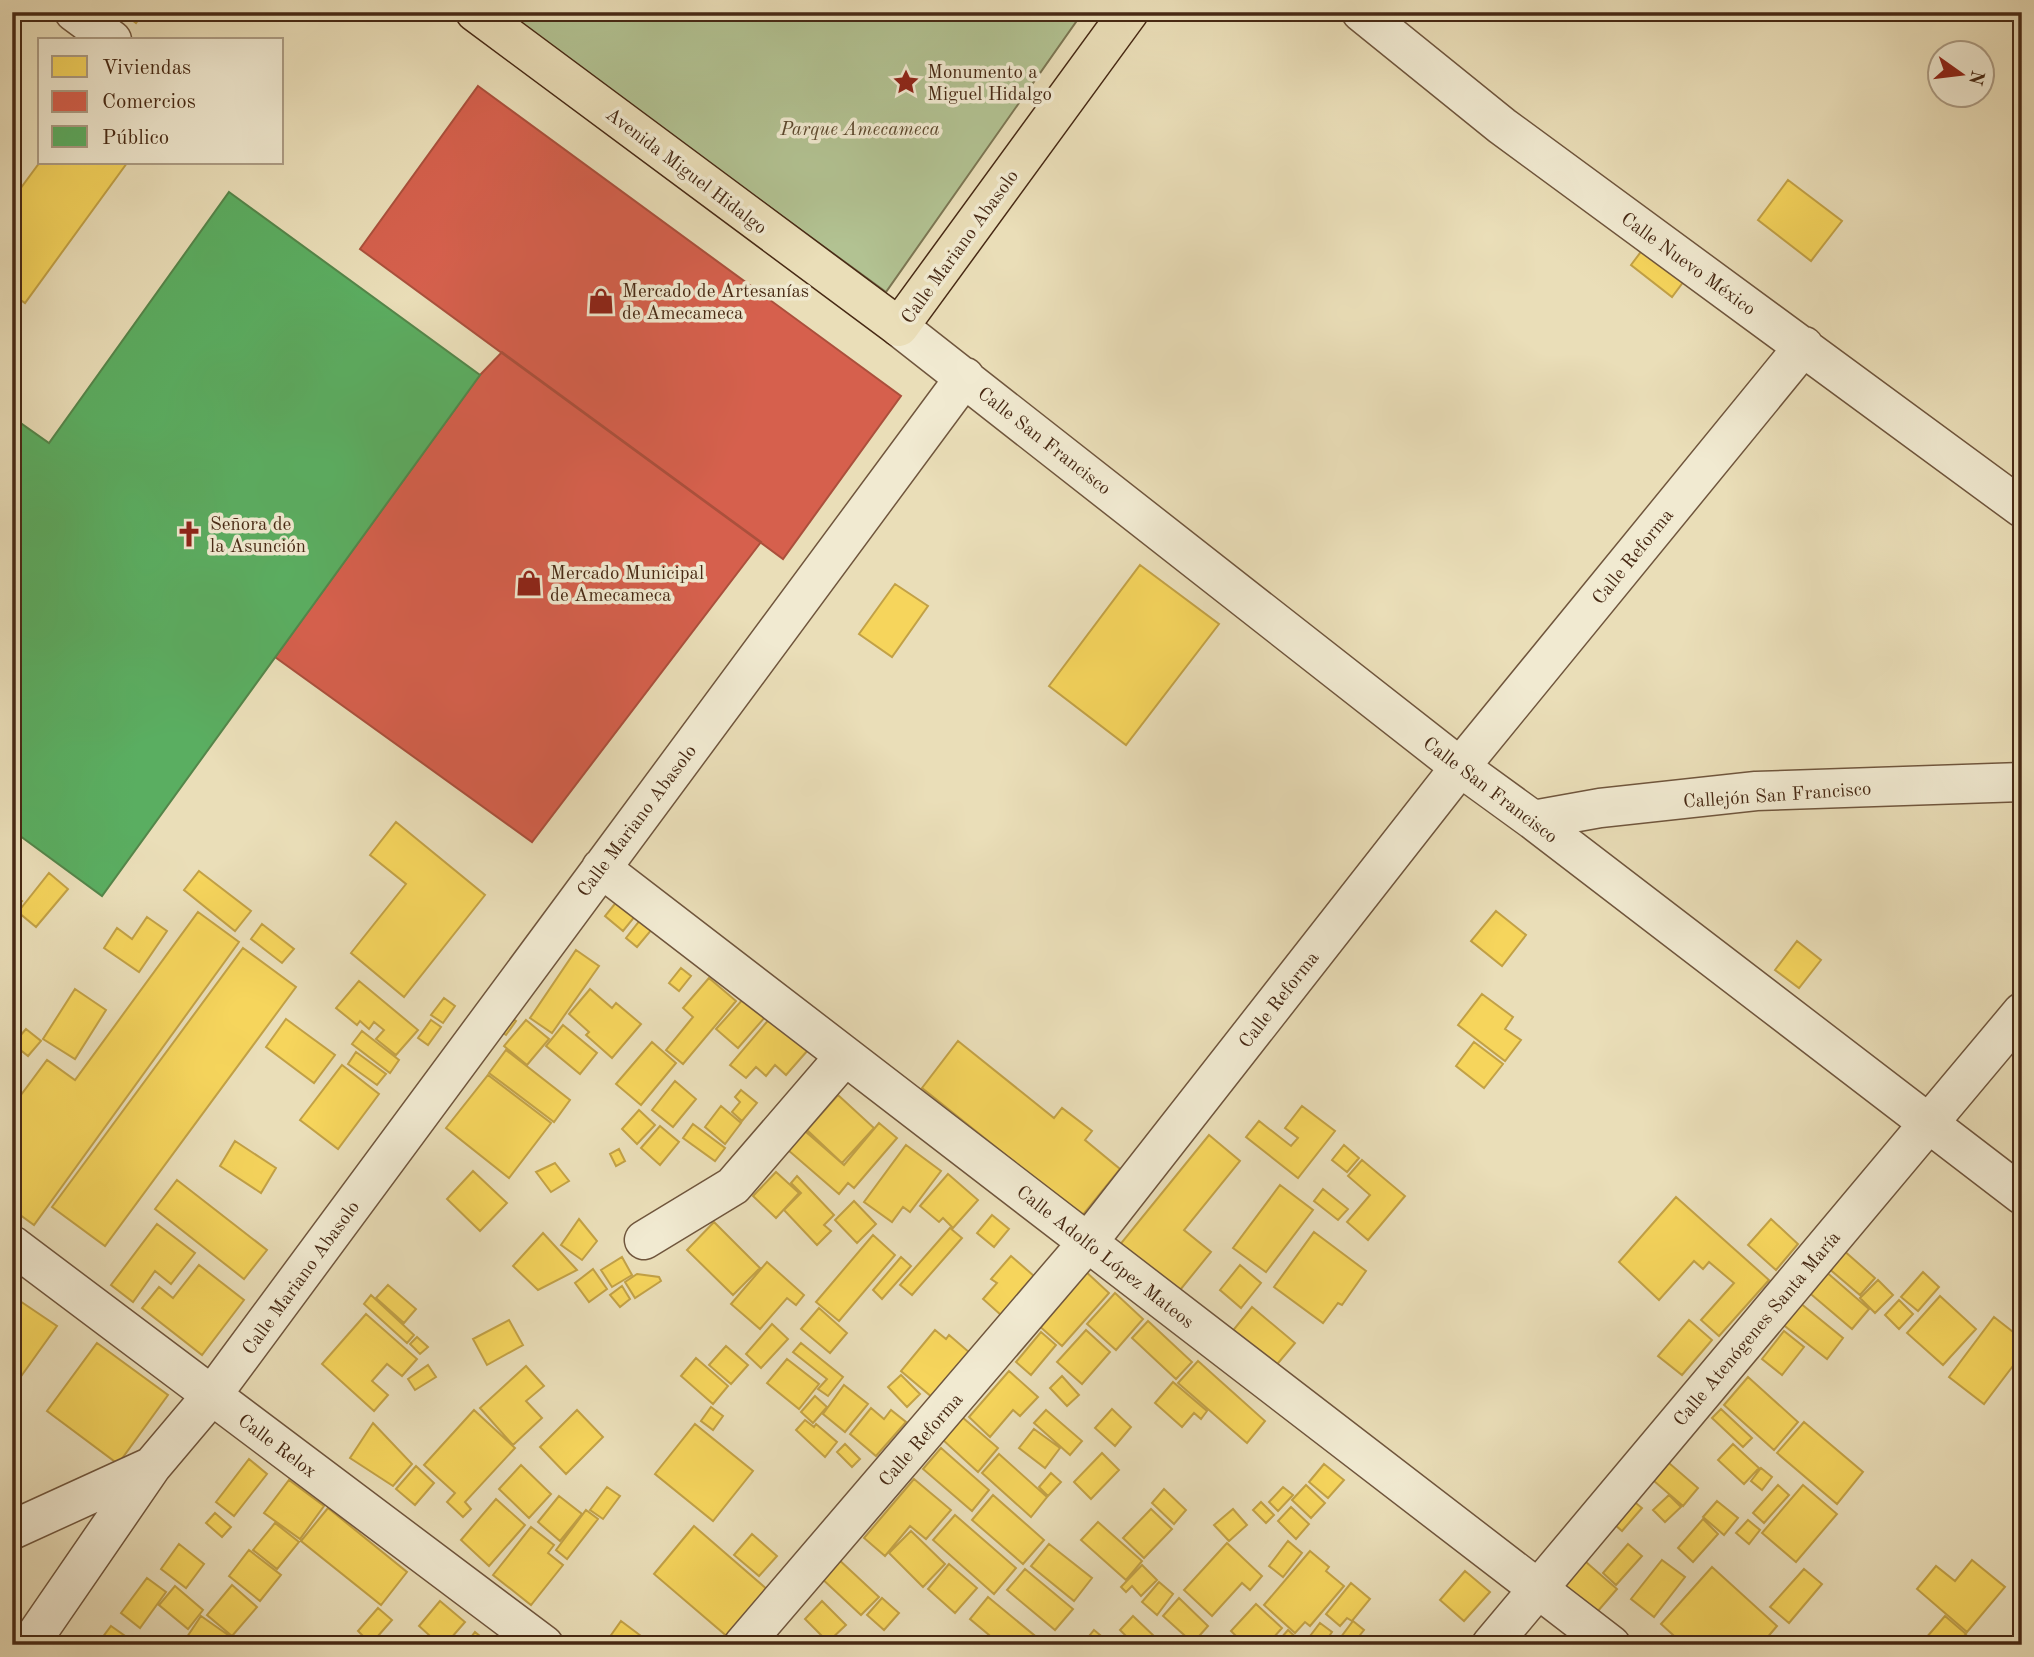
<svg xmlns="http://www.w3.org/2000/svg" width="2034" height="1657" viewBox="0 0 2034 1657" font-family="'Old Standard TT',serif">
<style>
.green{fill:#b2c292;stroke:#7c7653;stroke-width:2}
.homes{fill:#f6d55c;stroke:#c2a146;stroke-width:2}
.shops{fill:#d6604d;stroke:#ab503c;stroke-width:2}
.public{fill:#5aae61;stroke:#54864a;stroke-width:2}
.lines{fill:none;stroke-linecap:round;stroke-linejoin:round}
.minor-casing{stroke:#70563d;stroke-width:41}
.major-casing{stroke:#472914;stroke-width:41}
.minor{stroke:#f1ead1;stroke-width:38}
.major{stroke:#eadeb8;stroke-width:38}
.labels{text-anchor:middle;stroke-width:7;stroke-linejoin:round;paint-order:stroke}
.poi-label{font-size:19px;fill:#472914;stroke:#f1ead1;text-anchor:start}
.park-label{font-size:19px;font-style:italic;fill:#5c482d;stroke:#f1ead1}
.street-label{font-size:19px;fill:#472914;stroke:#f1ead1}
</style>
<rect width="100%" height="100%" fill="#eadeb8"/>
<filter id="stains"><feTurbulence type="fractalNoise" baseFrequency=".00286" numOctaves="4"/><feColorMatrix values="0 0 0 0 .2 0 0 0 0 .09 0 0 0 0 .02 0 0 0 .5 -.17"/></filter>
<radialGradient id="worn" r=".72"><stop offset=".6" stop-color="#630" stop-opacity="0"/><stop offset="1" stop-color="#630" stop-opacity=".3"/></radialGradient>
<path class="green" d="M502,12H1083L886,292Z"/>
<path class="homes" d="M122,12H144L136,23Z
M40,162L127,163L25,303L12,294V200Z
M1788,180L1842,221L1811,261L1758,220Z
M1646,245L1687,277L1672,297L1631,265Z
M1140,565L1219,624L1126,745L1049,686Z
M895,584L928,606L892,657L859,634Z
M396,822L485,895L404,997L351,953L406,884L370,855Z
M199,871L251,911L235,931L184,890Z
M49,873L68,889L36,927L18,912Z
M12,893L22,901L12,912Z
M618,900L636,915L623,931L605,916Z
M1496,911L1526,935L1502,966L1471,941Z
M198,912L239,942L34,1225L12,1209V1107L47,1060L75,1080Z
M147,917L167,931L139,972L104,948L117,928L132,939Z
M641,919L653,928L637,947L626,938Z
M262,924L294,949L282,963L251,939Z
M1797,941L1821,960L1799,988L1775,970Z
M243,948L296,987L105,1246L52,1207Z
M576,950L599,966L552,1033L530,1018Z
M681,968L691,976L679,991L669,983Z
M709,978L736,1001L683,1064L666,1050L693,1017L683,1008Z
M359,981L418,1030L396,1055L376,1039L384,1030L374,1022L369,1029L360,1021L357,1025L336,1008Z
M75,989L106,1010L75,1059L43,1039Z
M590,989L612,1008L616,1003L641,1024L612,1058L586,1035L589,1032L569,1014Z
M1482,994L1513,1017L1505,1029L1521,1040L1505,1061L1458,1025Z
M745,997L766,1016L738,1048L716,1029Z
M444,998L455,1006L443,1023L431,1015Z
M502,1011L516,1021L506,1035L491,1025Z
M771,1017L808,1050L786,1075L775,1065L766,1076L756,1067L746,1078L730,1065Z
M286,1019L335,1055L314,1083L266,1047Z
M431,1020L441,1027L428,1045L418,1038Z
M526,1020L549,1039L527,1065L504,1046Z
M563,1025L597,1053L580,1074L546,1046Z
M26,1029L41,1041L28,1056L13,1044Z
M362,1031L399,1060L390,1073L352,1044Z
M958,1041L1054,1118L1062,1108L1092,1131L1085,1140L1120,1169L1082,1216L922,1088Z
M652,1042L676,1063L641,1105L616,1084Z
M1474,1042L1503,1064L1484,1088L1456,1066Z
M506,1050L570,1100L554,1122L489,1073Z
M356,1052L386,1074L377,1085L348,1064Z
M342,1065L379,1094L338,1149L300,1120Z
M488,1075L551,1123L509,1178L446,1128Z
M12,1078L20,1084L12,1092Z
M675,1081L696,1099L673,1127L652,1110Z
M741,1090L757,1103L742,1121L732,1112L740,1102L735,1097Z
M838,1095L874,1128L842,1163L807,1130Z
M721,1106L741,1123L725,1144L705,1127Z
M1302,1106L1335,1131L1298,1178L1246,1137L1259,1121L1291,1146L1298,1138L1285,1128Z
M639,1110L655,1125L637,1144L622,1129Z
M879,1123L897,1138L854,1188L848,1183L839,1194L781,1144L798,1125L844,1165Z
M693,1124L725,1148L715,1161L683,1138Z
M660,1126L679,1142L660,1165L641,1148Z
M1209,1135L1240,1161L1184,1230L1211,1252L1176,1295L1118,1247Z
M235,1141L276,1168L261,1193L220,1166Z
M906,1145L941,1171L910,1212L903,1207L892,1222L864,1202Z
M1344,1145L1359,1158L1347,1172L1332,1160Z
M619,1149L625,1161L616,1166L610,1154Z
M1362,1160L1405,1196L1368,1240L1347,1222L1370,1195L1348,1176Z
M555,1163L569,1181L551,1192L536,1172Z
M473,1171L507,1203L480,1231L447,1199Z
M776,1172L799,1193L776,1218L753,1196Z
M948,1174L978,1200L953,1228L943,1218L939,1222L920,1206Z
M797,1176L834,1215L824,1225L831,1231L817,1245L784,1210L801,1193L791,1183Z
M177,1180L267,1250L244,1279L155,1209Z
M1280,1185L1313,1210L1266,1272L1233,1248Z
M1323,1189L1348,1209L1338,1220L1314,1201Z
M1676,1197L1769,1280L1719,1336L1701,1320L1734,1283L1709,1262L1703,1269L1694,1261L1659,1300L1619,1262Z
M854,1201L876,1224L857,1243L835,1220Z
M992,1215L1009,1229L994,1247L977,1233Z
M579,1219L597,1241L582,1260L561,1245Z
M1771,1219L1798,1244L1776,1270L1748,1245Z
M714,1222L760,1268L733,1295L687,1250Z
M157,1224L195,1253L171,1284L155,1271L133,1302L111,1285Z
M950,1228L962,1238L912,1295L900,1285Z
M1314,1232L1366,1271L1342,1305L1338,1303L1323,1323L1274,1287Z
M543,1233L577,1270L538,1290L513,1266Z
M873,1235L895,1255L839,1321L816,1302Z
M1842,1249L1875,1278L1860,1295L1827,1267Z
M1011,1256L1034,1276L1001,1315L983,1299L997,1283L991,1279Z
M622,1257L632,1275L612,1287L601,1270Z
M901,1257L911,1266L882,1299L873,1290Z
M767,1262L804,1295L796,1305L787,1298L760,1329L731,1304Z
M199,1265L244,1300L202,1355L142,1308L159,1287L173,1298Z
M1240,1265L1261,1283L1241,1308L1220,1290Z
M593,1269L607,1289L589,1302L575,1283Z
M1084,1270L1109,1293L1062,1346L1037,1324Z
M1824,1270L1869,1309L1852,1329L1806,1290Z
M1923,1272L1939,1287L1918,1311L1901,1297Z
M12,1274L20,1281L12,1291Z
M637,1274L659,1277L661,1281L635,1298L625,1282Z
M1878,1280L1893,1295L1875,1313L1860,1298Z
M388,1285L416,1309L404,1323L376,1298Z
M622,1286L630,1299L620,1307L610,1295Z
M1115,1293L1143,1319L1116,1350L1087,1324Z
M371,1295L414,1335L407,1343L364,1304Z
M1940,1296L1976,1329L1943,1365L1907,1333Z
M14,1297L57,1326L12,1389V1300Z
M1794,1298L1843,1338L1827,1359L1777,1320Z
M1899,1300L1913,1314L1899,1329L1885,1315Z
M1252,1307L1295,1343L1268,1375L1226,1339Z
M819,1308L847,1333L830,1353L801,1329Z
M366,1314L417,1359L402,1376L387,1364L372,1381L388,1395L374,1411L322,1364Z
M1994,1317L2022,1339V1354L1984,1404L1949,1377Z
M509,1320L523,1345L487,1365L473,1339Z
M1689,1320L1712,1340L1682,1375L1658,1356Z
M1148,1321L1192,1362L1176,1379L1132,1338Z
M772,1324L788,1339L761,1368L746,1354Z
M935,1330L946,1339L949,1335L977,1359L939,1403L901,1371Z
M1086,1330L1110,1352L1082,1384L1057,1362Z
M1784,1331L1804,1347L1782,1375L1762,1359Z
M1041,1332L1056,1345L1031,1375L1016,1362Z
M417,1337L428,1347L420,1354L410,1344Z
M97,1343L168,1395L118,1464L47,1411Z
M801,1343L843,1377L828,1396L818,1389L827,1379L793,1352Z
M726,1346L748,1365L731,1384L709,1365Z
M696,1358L728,1386L713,1404L681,1376Z
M787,1359L819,1384L799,1409L767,1383Z
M1198,1361L1265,1421L1247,1443L1178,1383Z
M428,1365L436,1377L415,1390L408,1379Z
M526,1366L544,1386L526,1401L542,1418L513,1445L480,1408Z
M1009,1371L1038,1397L1020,1416L1013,1410L990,1437L969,1417Z
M901,1375L920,1394L907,1407L888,1387Z
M1062,1376L1079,1395L1067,1406L1050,1388Z
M1748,1377L1798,1422L1774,1450L1724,1405Z
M1173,1382L1207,1411L1201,1419L1194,1413L1182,1427L1155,1403Z
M844,1385L868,1404L845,1432L823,1414Z
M815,1396L827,1407L813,1423L801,1412Z
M711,1407L723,1416L713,1430L701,1421Z
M871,1408L884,1419L891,1410L906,1422L876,1456L850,1434Z
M1112,1409L1131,1427L1115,1446L1095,1428Z
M1721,1409L1752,1438L1743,1447L1712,1418Z
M474,1410L515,1448L465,1502L471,1509L463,1517L447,1502L455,1493L424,1465Z
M577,1410L603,1437L566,1474L540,1447Z
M1046,1410L1082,1441L1070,1455L1034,1423Z
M962,1417L998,1448L978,1472L943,1440Z
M805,1420L814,1427L816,1424L837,1442L825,1457L796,1430Z
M1804,1422L1863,1472L1837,1504L1777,1453Z
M373,1423L412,1464L393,1486L350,1458Z
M695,1424L753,1471L713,1521L655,1474Z
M1034,1429L1060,1448L1045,1468L1019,1448Z
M845,1444L860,1459L852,1467L837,1452Z
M1733,1444L1759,1468L1744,1484L1718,1460Z
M941,1448L989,1490L972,1511L923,1469Z
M1102,1453L1119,1470L1091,1499L1074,1482Z
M999,1454L1047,1497L1031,1517L982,1473Z
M1662,1457L1698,1488L1683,1506L1647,1475Z
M249,1459L267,1474L234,1516L216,1502Z
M1324,1464L1344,1480L1328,1498L1309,1482Z
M521,1465L551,1494L529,1518L499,1489Z
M416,1466L434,1483L415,1505L396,1489Z
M1761,1468L1772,1477L1762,1490L1751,1481Z
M1051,1473L1061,1482L1048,1496L1039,1487Z
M914,1479L951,1510L926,1539L910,1526L885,1556L864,1538Z
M289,1480L324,1506L300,1539L264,1513Z
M1306,1485L1325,1503L1311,1518L1292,1500Z
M1778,1485L1789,1495L1764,1523L1753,1513Z
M1803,1485L1837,1514L1796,1562L1762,1533Z
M607,1487L620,1496L603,1519L590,1510Z
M1283,1487L1293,1495L1278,1511L1269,1502Z
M1164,1489L1186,1510L1174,1524L1152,1503Z
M993,1495L1044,1540L1023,1564L972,1520Z
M1626,1495L1642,1508L1622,1531L1607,1518Z
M1669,1495L1681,1507L1665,1522L1653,1510Z
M559,1496L582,1514L560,1541L538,1522Z
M496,1499L525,1525L489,1566L461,1540Z
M1717,1501L1738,1518L1724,1535L1703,1517Z
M1261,1502L1274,1515L1266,1523L1253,1510Z
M1291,1507L1309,1524L1296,1539L1278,1521Z
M328,1508L407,1572L381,1605L301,1541Z
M1151,1509L1172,1529L1144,1558L1123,1538Z
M1233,1509L1247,1525L1229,1541L1214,1525Z
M586,1510L598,1519L567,1559L556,1550Z
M215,1513L231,1527L222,1537L206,1523Z
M955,1515L1016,1568L994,1594L933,1540Z
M1703,1519L1718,1534L1693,1562L1678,1548Z
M1748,1520L1760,1530L1749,1544L1736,1533Z
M1098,1522L1142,1561L1126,1580L1081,1540Z
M275,1523L299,1542L277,1569L253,1550Z
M694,1526L769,1591L729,1638L654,1574Z
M531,1527L554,1545L548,1553L563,1565L531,1605L493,1575Z
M911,1531L945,1564L923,1587L889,1553Z
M752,1534L777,1556L759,1576L734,1555Z
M1288,1541L1302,1553L1283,1577L1269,1566Z
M1227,1543L1262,1576L1250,1590L1242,1583L1212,1616L1184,1590Z
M179,1544L204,1564L186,1588L161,1569Z
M1049,1544L1092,1578L1074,1601L1031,1566Z
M1628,1544L1642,1556L1616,1585L1603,1573Z
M249,1550L281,1575L260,1601L229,1576Z
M1310,1551L1329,1567L1326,1571L1344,1586L1310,1626L1305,1622L1295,1633L1264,1605Z
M1578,1555L1617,1589L1591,1619L1552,1585Z
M836,1557L879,1597L861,1615L819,1576Z
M1662,1560L1685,1577L1654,1617L1631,1599Z
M1972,1560L2005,1587L1967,1632L1917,1589L1936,1566L1955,1581Z
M949,1564L977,1588L955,1613L928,1589Z
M1142,1565L1157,1580L1141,1596L1132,1586L1126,1592L1121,1587Z
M1712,1567L1777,1626L1761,1645H1684L1661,1624Z
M1025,1569L1073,1609L1055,1630L1007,1590Z
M1804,1569L1822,1584L1789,1623L1770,1607Z
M1465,1571L1490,1592L1464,1621L1440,1600Z
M147,1578L166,1592L140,1628L121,1613Z
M1159,1582L1173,1594L1157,1615L1142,1602Z
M1351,1583L1370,1599L1352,1621L1347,1618L1340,1626L1326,1614Z
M232,1585L257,1607L232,1636L207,1615Z
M175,1586L203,1610L188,1629L159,1605Z
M988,1597L1040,1640L1036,1645H1001L970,1619Z
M882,1598L899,1613L884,1630L867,1615Z
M1179,1598L1208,1626L1193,1643L1163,1616Z
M440,1601L465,1622L445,1645H440L419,1626Z
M822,1601L846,1625L828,1642L805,1619Z
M1256,1604L1282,1628L1267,1645H1245L1231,1631Z
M378,1608L392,1620L371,1644L358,1631Z
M201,1616L238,1642L236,1645H191L185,1640Z
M1133,1616L1154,1636L1146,1645H1135L1120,1630Z
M1945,1616L1966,1634L1956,1645H1934L1926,1638Z
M621,1621L645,1639L641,1645H617L609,1638Z
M1353,1621L1364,1630L1352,1645H1335Z
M1320,1623L1332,1632L1323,1645H1313L1307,1640Z
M111,1626L128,1638L123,1645H103L99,1642Z
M1094,1630L1112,1645H1082Z
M1288,1630L1304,1645H1275Z
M475,1632L491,1645H465Z"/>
<path class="shops" d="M478,86L901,396L783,559L360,249Z
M502,352L761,542L532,842L275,657L480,375Z"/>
<path class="public" d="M229,192L480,375L102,896L12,830V417L49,443Z"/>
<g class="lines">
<g class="minor-casing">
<path id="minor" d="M74,12L112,40
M1361,12L1502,126L2022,508
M899,327L1460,767L1533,820L2022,1195
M1533,820L1600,808L1756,791L2022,782
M601,868L1611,1645
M644,1240L733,1186L845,1056
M12,1245L544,1645
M12,1530L150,1467
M29,1645L152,1466L212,1395L965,377
M743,1645L1088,1242L1460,767L1804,346
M1491,1645L2022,1012"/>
</g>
<g class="major-casing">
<path id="major" d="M475,12L899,327L1129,12"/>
</g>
<use href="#minor" class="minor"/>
<use href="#major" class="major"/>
</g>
<defs>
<g id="sight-bare" transform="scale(2.1)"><path d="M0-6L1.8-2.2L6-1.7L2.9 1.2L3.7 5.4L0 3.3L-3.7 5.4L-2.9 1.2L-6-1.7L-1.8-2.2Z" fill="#8f2418" stroke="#f1ead1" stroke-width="2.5" paint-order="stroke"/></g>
<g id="shop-bare" transform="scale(2.1)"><path d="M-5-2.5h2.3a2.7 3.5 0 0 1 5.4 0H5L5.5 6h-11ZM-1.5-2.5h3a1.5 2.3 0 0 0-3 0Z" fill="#8f2418" stroke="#f1ead1" stroke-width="2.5" paint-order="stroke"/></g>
<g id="church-bare" transform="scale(2.1)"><path d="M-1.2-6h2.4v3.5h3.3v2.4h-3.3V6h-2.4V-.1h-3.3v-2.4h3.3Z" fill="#8f2418" stroke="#f1ead1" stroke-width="2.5" paint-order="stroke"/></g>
</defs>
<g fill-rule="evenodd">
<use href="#sight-bare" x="906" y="82"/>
<use href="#shop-bare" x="601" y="301"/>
<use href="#church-bare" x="189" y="534"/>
<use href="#shop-bare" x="529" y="583"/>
</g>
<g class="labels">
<g class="poi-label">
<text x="927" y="78">Monumento a<tspan x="927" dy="22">Miguel Hidalgo</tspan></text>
<text x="622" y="297">Mercado de Artesanías<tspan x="622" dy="22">de Amecameca</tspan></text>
<text x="210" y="530">Señora de<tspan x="210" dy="22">la Asunción</tspan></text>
<text x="550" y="579">Mercado Municipal<tspan x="550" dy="22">de Amecameca</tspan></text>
</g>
<g class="park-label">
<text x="860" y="135">Parque Amecameca</text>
</g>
<g class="street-label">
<text transform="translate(687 170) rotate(37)" y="7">Avenida Miguel Hidalgo</text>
<text transform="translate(959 246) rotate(-54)" y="7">Calle Mariano Abasolo</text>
<text transform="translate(1689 263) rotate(36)" y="7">Calle Nuevo México</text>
<text transform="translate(1045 440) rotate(38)" y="7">Calle San Francisco</text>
<text transform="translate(1632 556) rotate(-51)" y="7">Calle Reforma</text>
<text transform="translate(1491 789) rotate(37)" y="7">Calle San Francisco</text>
<text transform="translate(1777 794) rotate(-4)" y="7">Callejón San Francisco</text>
<text transform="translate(636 820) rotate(-53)" y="7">Calle Mariano Abasolo</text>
<text transform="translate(1278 999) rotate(-52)" y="7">Calle Reforma</text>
<text transform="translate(1106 1256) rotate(38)" y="7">Calle Adolfo López Mateos</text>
<text transform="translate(300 1277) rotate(-54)" y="7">Calle Mariano Abasolo</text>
<text transform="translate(1756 1328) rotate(-50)" y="7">Calle Atenógenes Santa María</text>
<text transform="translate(920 1439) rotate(-49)" y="7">Calle Reforma</text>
<text transform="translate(278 1445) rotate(37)" y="7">Calle Relox</text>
</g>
</g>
<rect width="2034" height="1657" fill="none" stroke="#eadeb8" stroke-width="42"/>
<rect x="14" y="14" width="2006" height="1629" fill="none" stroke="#472914" stroke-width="3.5"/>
<rect x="21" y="21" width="1992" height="1615" fill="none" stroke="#472914" stroke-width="2"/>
<rect x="38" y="38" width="245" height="126" fill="#f1ead1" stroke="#ad9d85" stroke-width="2"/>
<rect x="52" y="56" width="35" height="21" fill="#f6d55c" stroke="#ad9d85" stroke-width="2"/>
<text x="102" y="74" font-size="21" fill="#472914">Viviendas</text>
<rect x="52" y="91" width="35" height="21" fill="#d6604d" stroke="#ad9d85" stroke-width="2"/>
<text x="102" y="108" font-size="21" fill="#472914">Comercios</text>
<rect x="52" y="126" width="35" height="21" fill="#5aae61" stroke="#ad9d85" stroke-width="2"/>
<text x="102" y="144" font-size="21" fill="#472914">Público</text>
<g transform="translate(1961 74) rotate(104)"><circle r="33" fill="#f1ead1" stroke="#ad9d85" stroke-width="2"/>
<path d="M0-5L12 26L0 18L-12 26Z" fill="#8f2418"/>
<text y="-10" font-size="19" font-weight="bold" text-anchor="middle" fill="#472914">N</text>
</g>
<rect width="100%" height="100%" filter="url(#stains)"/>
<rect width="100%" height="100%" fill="url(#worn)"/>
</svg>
